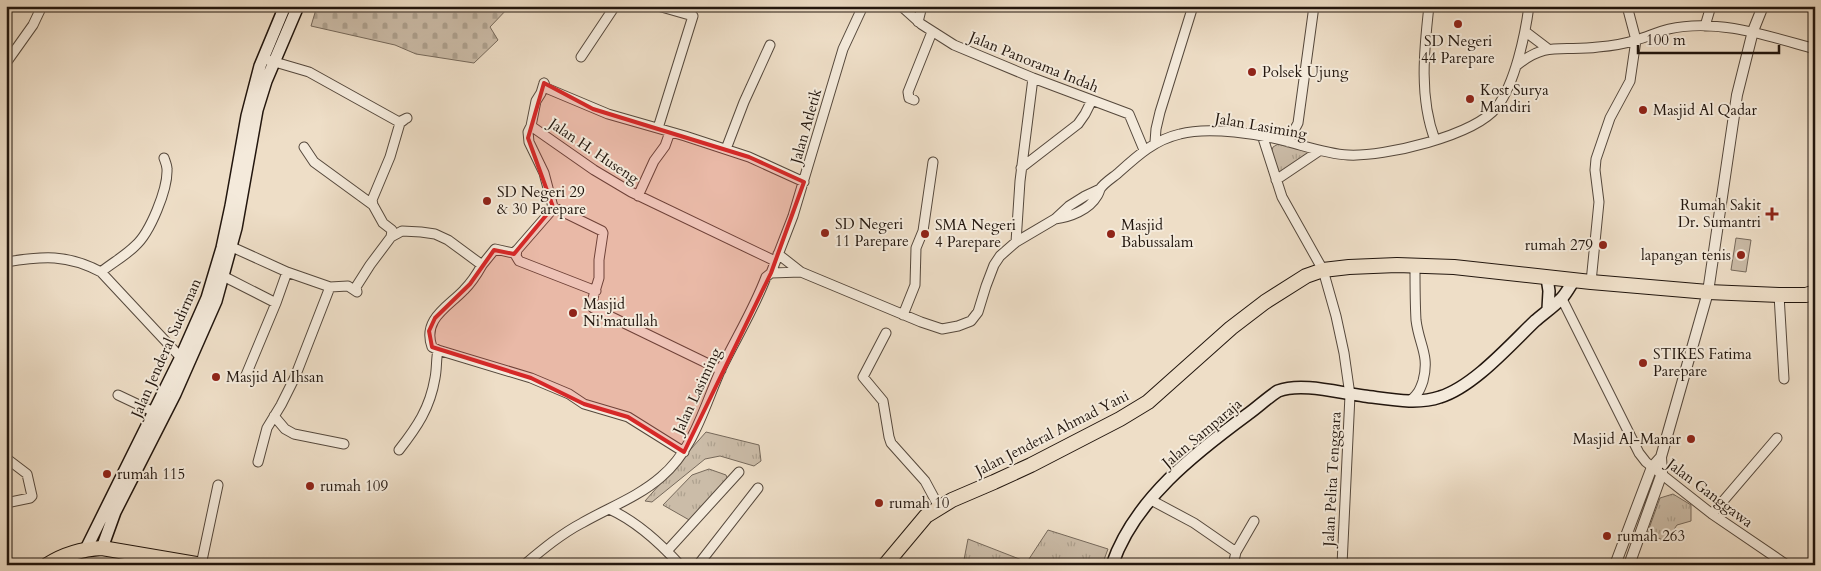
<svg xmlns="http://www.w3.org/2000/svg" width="1821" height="571" viewBox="0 0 1821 571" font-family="Cardo,serif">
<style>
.grass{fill:#cbbca8;stroke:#76695b}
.cemetery{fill:url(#cemetery-stones);stroke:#76695b}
.park{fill:url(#park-tufts);stroke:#76695b}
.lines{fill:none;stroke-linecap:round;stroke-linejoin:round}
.minor-casing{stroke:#55483c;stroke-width:11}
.tertiary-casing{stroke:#55483c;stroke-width:12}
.secondary-casing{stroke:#22160e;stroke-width:14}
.trunk-casing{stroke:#22160e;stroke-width:16}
.minor{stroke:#f4eadb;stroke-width:9}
.tertiary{stroke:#f4eadb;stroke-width:10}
.secondary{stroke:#f4eadb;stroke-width:11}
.trunk{stroke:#eedec7;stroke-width:14}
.marked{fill:#d62828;fill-opacity:0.2;stroke:#d62828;stroke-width:4;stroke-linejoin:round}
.poi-dot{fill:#8f2418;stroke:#f4eadb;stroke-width:2}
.labels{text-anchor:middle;stroke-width:4;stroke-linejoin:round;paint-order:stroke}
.poi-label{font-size:15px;fill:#22160e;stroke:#f4eadb;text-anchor:start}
.street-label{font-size:15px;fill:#22160e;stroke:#f4eadb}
</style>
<defs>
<pattern id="cemetery-stones" width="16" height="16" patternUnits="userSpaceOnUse" patternTransform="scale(1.25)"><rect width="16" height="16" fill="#cbbca8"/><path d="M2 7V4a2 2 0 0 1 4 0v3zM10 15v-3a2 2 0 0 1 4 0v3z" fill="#aea18f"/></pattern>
<pattern id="park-tufts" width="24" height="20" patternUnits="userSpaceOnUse" patternTransform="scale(1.25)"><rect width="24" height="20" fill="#cbbca8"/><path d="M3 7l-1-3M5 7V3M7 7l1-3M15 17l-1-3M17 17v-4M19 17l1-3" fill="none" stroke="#aea18f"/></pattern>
</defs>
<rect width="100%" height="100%" fill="#eedec7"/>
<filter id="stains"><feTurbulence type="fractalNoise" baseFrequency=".004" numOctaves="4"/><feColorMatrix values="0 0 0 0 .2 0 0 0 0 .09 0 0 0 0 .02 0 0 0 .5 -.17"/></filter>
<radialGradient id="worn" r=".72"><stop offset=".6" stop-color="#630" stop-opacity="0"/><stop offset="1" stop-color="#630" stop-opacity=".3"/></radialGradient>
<path class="grass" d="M1736,238L1751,240L1746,272L1731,270Z"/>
<path class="cemetery" d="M317,6H510L490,27L498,40L474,63L416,54L395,45L311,26Z"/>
<path class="park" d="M1280,143L1311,152L1277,174L1271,153L1273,147Z
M706,432L759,445L761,461L754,466L720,456L705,459L652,502L645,501Z
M709,469L726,475L728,480L691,521L663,505L692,475Z
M1673,494L1691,505V521L1677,525L1666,541L1647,534L1660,498Z
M1048,530L1108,549L1102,565H963L968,539L1027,562Z"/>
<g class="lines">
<g class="minor-casing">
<path id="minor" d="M901,6L921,24L954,45L1033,78L1129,114L1144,150
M1429,6C1424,50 1419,98 1435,140
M918,22L922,6
M1705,26L1711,6
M1526,32L1547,48
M581,57L615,6
M268,60L309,72L399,122L407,118
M6,63L33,25L42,6
M1516,66C1547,40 1563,52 1598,47C1611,46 1624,44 1636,40C1647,37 1657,32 1669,29C1717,18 1768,36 1815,49
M544,83L546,88L608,114L685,136L749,157L804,182
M914,100L909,98L908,92L932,32
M531,126L536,101L541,93L544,83
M658,128L693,16L658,6
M1263,138L1282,197L1323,270L1336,316L1344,353L1350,395L1342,565
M1155,142L1156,129L1160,112L1193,6
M1288,142L1298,123L1314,6
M304,147L314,162L373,205L383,223L392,230L391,237
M726,149L744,102L770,45
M1021,168L1078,124L1085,114L1092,100
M1276,180L1319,151
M638,196L654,161L665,146L670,132
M373,205L372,200L390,157L400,123L404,120
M553,207L602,231L603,233L599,260V278L593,298V308L721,370
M1055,219C1070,217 1089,210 1097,196C1098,195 1100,190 1100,189C1104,183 1112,178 1117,174C1137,156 1154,140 1180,134C1209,126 1260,134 1289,142C1308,147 1328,154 1348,155C1384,157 1474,136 1497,107C1515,83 1525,36 1529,6
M1016,242L1020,181L1033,78
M232,247L287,272L330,287L348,286L357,292
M778,254L801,272L921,322L942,329L958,326L971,321L978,312L986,286L994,265L1000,256L1016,242L1055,219L1069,206L1085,196L1100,189
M6,262C43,256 67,254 101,272L185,362
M101,272C112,263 125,256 135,246C150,233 168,189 167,169C167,165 165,161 164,158
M771,273L801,272
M223,276L276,303L287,272
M1591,282L1599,202L1595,170L1596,159L1610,118L1630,81L1636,40L1627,6
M596,291L519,261L516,256L517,250L551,211L553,207L544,173L529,142L528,132L531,126L594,170L631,192L775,261
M357,292L356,287L370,265L391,237L402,231L421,232L435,234L448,240L482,265L495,249L513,253L517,250
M1779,295L1784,379
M1562,299L1639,453L1646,462L1712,514L1787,565
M903,315L915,285L916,248L923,231L933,162
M886,333L863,377L883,401L889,437L891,443L925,481L939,507
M438,350L432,347C422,319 448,307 464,290C471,283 477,274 482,265
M246,375L276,303
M118,395L154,412
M1411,400C1418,394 1420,390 1423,381C1430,355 1419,345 1416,320C1415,302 1415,284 1415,266
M274,416L285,429L294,434L344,444
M399,450C417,427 430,408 435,378C437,368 436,359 438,350L531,378L569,394L584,404L628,417L684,452
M6,458L27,474L32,496L30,498L6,503
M258,462L267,428L281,405L295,377L330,287
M1151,500L1194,523L1236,552
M609,509C636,521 660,543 680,565
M1712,514L1777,438
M667,551L739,472
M201,565L218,485
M524,565C542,550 561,534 582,523C608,508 638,497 661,477C694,449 704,407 721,369C736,338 754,309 766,277L771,273L793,216L843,49L863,6
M698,565L758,488
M1233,565L1236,552L1254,521"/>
</g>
<g class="tertiary-casing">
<path id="tertiary" d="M1615,565L1652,467L1661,457
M1629,565L1662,473L1661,457L1708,292L1737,95L1753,31L1763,6"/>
</g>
<g class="secondary-casing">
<path id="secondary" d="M1547,278L1549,291L1548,309
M102,548L115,512L175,394L216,301L236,228L257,110L266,81L298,6
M86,549L180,359L207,298L222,248L231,206L247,116L260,66L285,6
M1112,565C1134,500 1195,453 1248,414C1258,407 1267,398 1278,391C1302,382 1339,393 1364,396C1389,399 1417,405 1440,397C1473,387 1510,345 1535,321C1543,314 1553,307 1561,299C1566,294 1570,286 1574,280"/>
</g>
<g class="trunk-casing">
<path id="trunk" d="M47,565C64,554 82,549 102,548L202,565
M885,565L926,516L952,500L994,482L1031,465L1120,419L1148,402L1231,328L1265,302L1306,276L1323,270L1349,267L1397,265L1454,267L1591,282L1708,292L1779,295H1806L1815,292"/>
</g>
<use href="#minor" class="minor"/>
<use href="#tertiary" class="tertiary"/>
<use href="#secondary" class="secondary"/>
<use href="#trunk" class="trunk"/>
</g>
<path class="marked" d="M544,83L593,109L749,157L804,182L771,273L684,452L628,417L584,404L531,378L432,347L429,331L435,318L470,284L494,250L514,254L553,207L528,138Z"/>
<g class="poi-dot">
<circle cx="1458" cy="24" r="5"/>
<circle cx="1252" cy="72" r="5"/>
<circle cx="1470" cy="99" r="5"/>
<circle cx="1643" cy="110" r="5"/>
<circle cx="487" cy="201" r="5"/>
<path d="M1769.5 206.5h5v5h5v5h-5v5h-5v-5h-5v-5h5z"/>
<circle cx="825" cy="233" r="5"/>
<circle cx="925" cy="234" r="5"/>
<circle cx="1111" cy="234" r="5"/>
<circle cx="1603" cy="245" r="5"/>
<circle cx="1741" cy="255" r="5"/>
<circle cx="573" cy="313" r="5"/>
<circle cx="1643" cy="363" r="5"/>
<circle cx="216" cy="377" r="5"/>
<circle cx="1691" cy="439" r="5"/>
<circle cx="107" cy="474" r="5"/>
<circle cx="310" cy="486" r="5"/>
<circle cx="879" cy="503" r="5"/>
<circle cx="1607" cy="536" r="5"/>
</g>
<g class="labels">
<g class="poi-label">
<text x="1458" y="46" text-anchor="middle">SD Negeri<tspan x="1458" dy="17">44 Parepare</tspan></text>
<text x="1262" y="77">Polsek Ujung</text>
<text x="1480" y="95">Kost Surya<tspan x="1480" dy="17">Mandiri</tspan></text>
<text x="1653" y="115">Masjid Al Qadar</text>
<text x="497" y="197">SD Negeri 29<tspan x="497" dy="17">&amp; 30 Parepare</tspan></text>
<text x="1761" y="210" text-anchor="end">Rumah Sakit<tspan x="1761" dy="17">Dr. Sumantri</tspan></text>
<text x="835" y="229">SD Negeri<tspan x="835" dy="17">11 Parepare</tspan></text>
<text x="935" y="230">SMA Negeri<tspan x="935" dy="17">4 Parepare</tspan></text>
<text x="1121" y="230">Masjid<tspan x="1121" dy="17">Babussalam</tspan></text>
<text x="1593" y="250" text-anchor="end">rumah 279</text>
<text x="1731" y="260" text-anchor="end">lapangan tenis</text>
<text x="583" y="309">Masjid<tspan x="583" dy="17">Ni'matullah</tspan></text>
<text x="1653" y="359">STIKES Fatima<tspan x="1653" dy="17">Parepare</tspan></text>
<text x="226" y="382">Masjid Al Ihsan</text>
<text x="1681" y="444" text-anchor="end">Masjid Al-Manar</text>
<text x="117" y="479">rumah 115</text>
<text x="320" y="491">rumah 109</text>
<text x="889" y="508">rumah 10</text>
<text x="1617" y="541">rumah 263</text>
</g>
<g class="street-label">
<text transform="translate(1034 62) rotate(22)" y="5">Jalan Panorama Indah</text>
<text transform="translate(806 126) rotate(-74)" y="5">Jalan Atletik</text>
<text transform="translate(1261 126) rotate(10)" y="5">Jalan Lasiming</text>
<text transform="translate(594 151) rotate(34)" y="5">Jalan H. Huseng</text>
<text transform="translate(166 348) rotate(-66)" y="5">Jalan Jenderal Sudirman</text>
<text transform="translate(697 391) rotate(-65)" y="5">Jalan Lasiming</text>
<text transform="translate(1052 433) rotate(-27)" y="5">Jalan Jenderal Ahmad Yani</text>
<text transform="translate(1202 433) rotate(-40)" y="5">Jalan Samparaja</text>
<text transform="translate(1332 479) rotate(-87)" y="5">Jalan Pelita Tenggara</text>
<text transform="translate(1710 493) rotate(37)" y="5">Jalan Ganggawa</text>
</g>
</g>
<rect width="1821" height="571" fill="none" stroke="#eedec7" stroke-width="25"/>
<rect x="8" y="8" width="1806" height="556" fill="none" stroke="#22160e" stroke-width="2.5"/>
<rect x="12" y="12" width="1796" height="546" fill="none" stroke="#22160e"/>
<path d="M1638 45v8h141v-8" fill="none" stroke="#22160e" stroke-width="2.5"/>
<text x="1646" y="45" font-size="15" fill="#22160e" stroke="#f4eadb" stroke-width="4" paint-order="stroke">100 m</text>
<rect width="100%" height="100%" filter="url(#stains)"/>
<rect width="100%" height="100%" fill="url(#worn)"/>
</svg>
